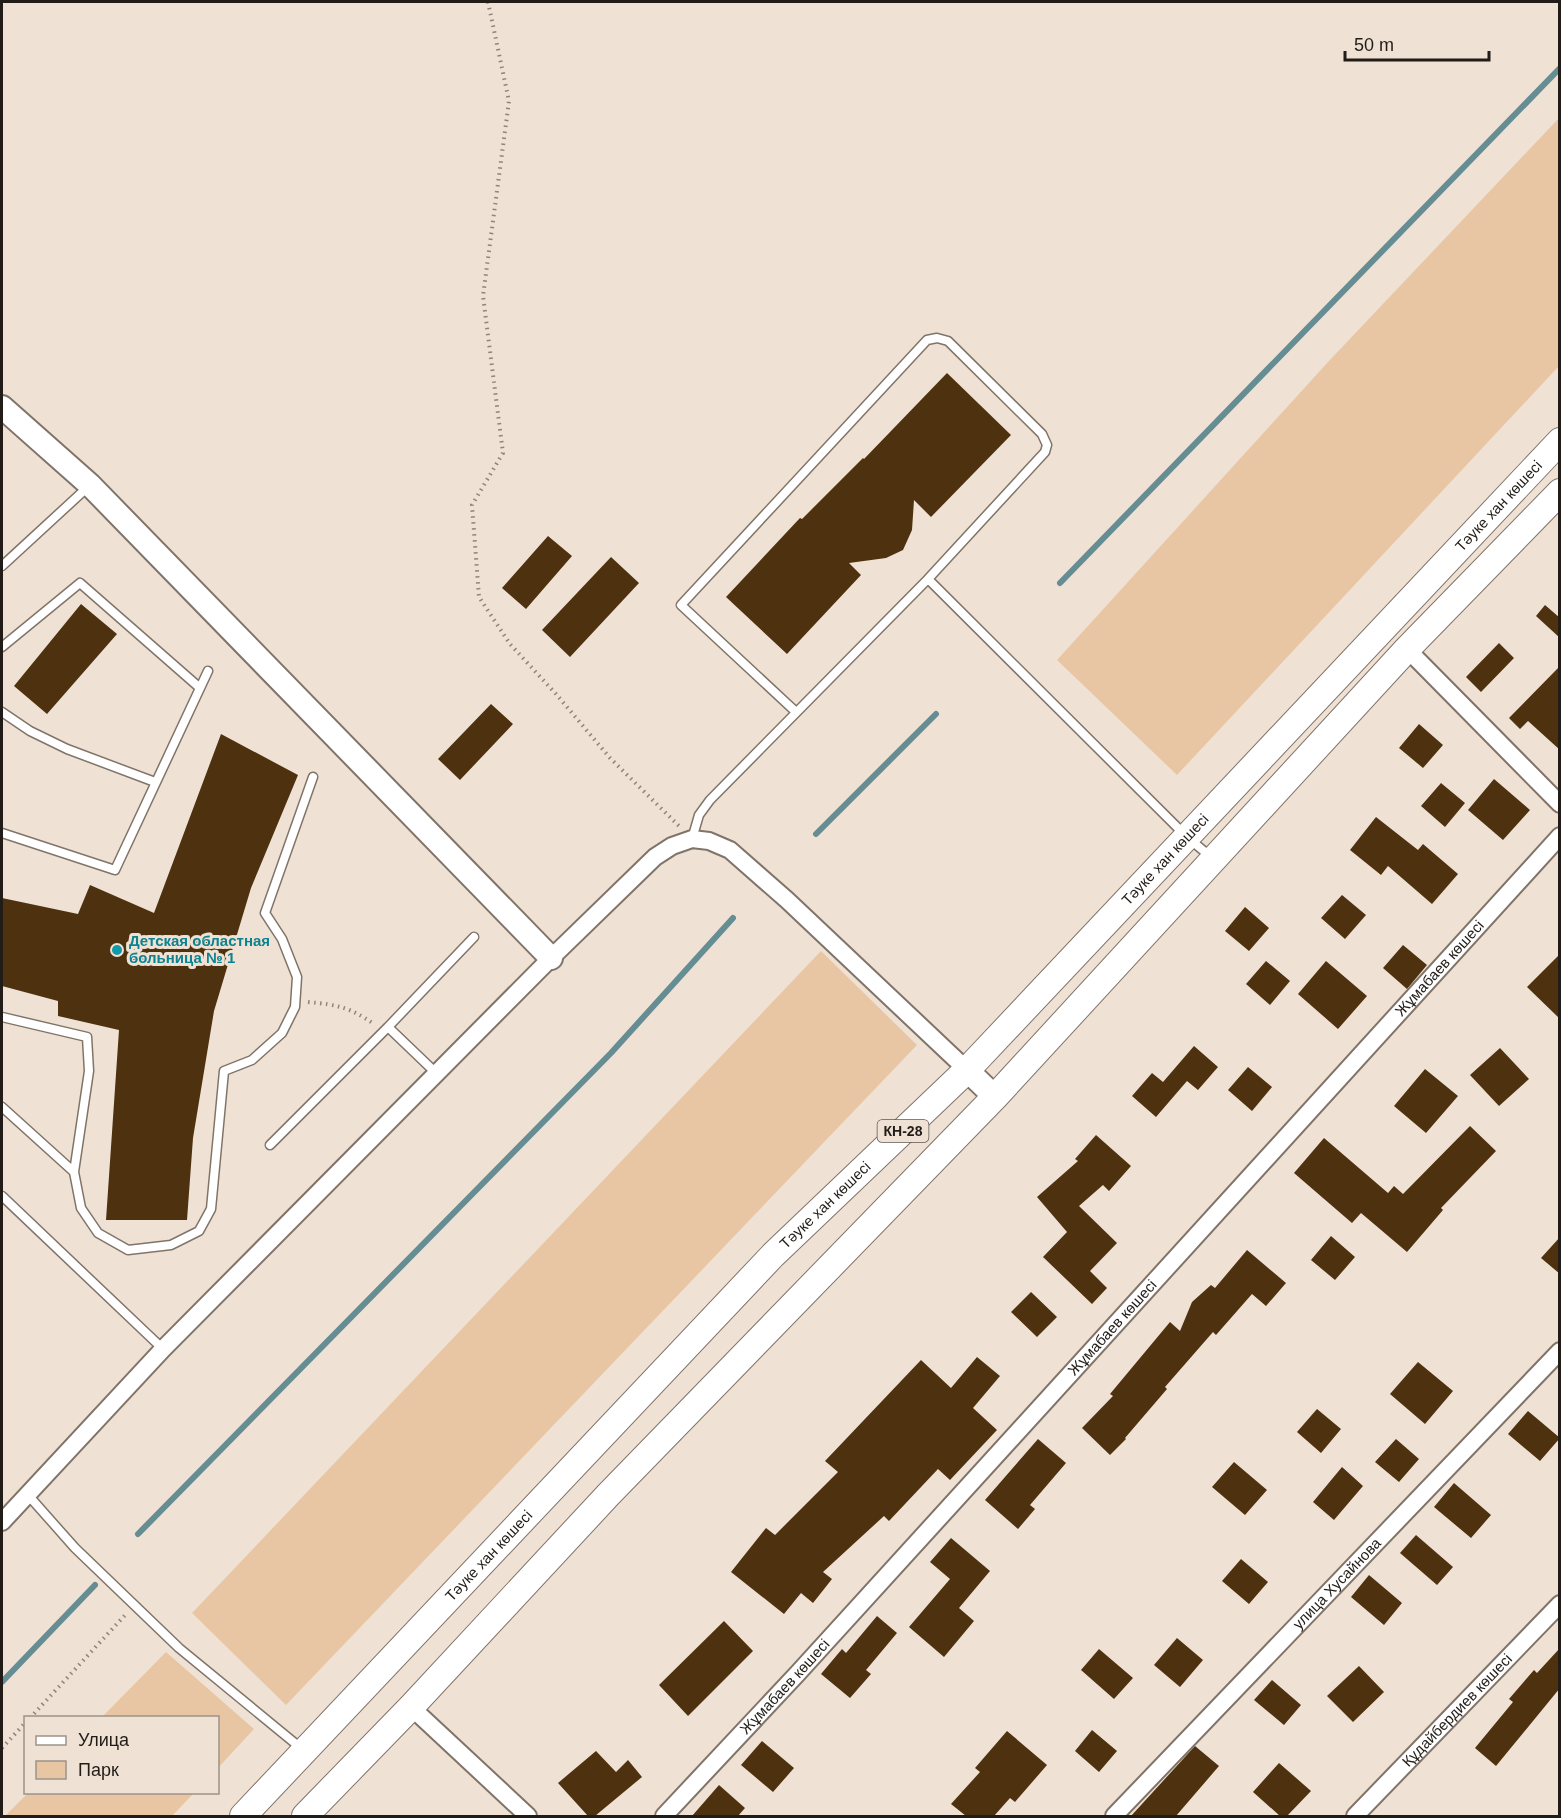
<svg xmlns="http://www.w3.org/2000/svg" width="1561" height="1818" viewBox="0 0 1561 1818" font-family="Helvetica,sans-serif">
<style>
.green{fill:#e8c6a4}
.lines{fill:none;stroke-linecap:round;stroke-linejoin:round}
.stream{stroke:#658d93;stroke-width:6}
.building{fill:#4e310f}
.lane-casing{stroke:#807469;stroke-width:11}
.street-casing{stroke:#807469;stroke-width:20}
.secondary-casing{stroke:#807469;stroke-width:26}
.primary-casing{stroke:#807469;stroke-width:28}
.path{stroke:#8e857c;stroke-width:4;stroke-dasharray:1.5 4.5;stroke-linecap:butt}
.lane{stroke:#fff;stroke-width:8}
.street{stroke:#fff;stroke-width:16}
.secondary{stroke:#fff;stroke-width:22}
.primary{stroke:#fff;stroke-width:26}
.culture-dot{fill:#0f9aa8;stroke:#efe2d5;stroke-width:2}
.labels{text-anchor:middle;stroke-width:6;stroke-linejoin:round;paint-order:stroke}
.shield{fill:#efe2d5;stroke:#5f5750;stroke-width:1.5}
.shield-label{font-size:14px;font-weight:bold;fill:#211c17}
.street-label{font-size:15px;fill:#211c17;stroke:#efe2d5}
.culture-label{font-size:15px;font-weight:bold;fill:#0d838f;stroke:#efe2d5;text-anchor:start}
</style>
<rect width="100%" height="100%" fill="#efe2d5"/>
<path class="green" d="M1559,118V366L1177,775L1057,660L1328,362Z
M821,951L917,1045L286,1705L192,1613Z
M166,1652L254,1729L218,1768V1718L102,1717Z
M29,1792H194V1793L172,1816H5Z"/>
<g class="lines">
<path class="stream" d="M1060,583L1560,68
M816,834L936,714
M138,1534L611,1053L733,918
M2,1682L95,1585"/>
</g>
<path class="building" d="M947,373L1011,435L931,517L914,500L912,530L903,550L886,558L849,563L861,575L787,654L726,597L800,518L802,519L863,458L864,459Z
M548,536L572,556L526,609L502,588Z
M611,557L639,583L570,657L542,630Z
M81,604L117,634L47,714L14,686Z
M1545,605L1560,618V638L1536,616Z
M1499,643L1514,658L1481,692L1466,677Z
M1560,666V750L1528,721L1520,729L1509,718Z
M491,704L513,724L460,780L438,759Z
M1419,724L1443,745L1423,768L1399,748Z
M221,734L298,775L251,888L214,1011L193,1138L187,1220H106L119,1030L58,1016V1001L2,986V898L78,914L90,885L154,913Z
M1494,779L1530,810L1503,840L1468,810Z
M1441,783L1465,803L1445,827L1421,806Z
M1376,817L1418,850L1423,844L1458,874L1432,904L1388,866L1381,875L1350,850Z
M1342,895L1366,915L1345,939L1321,918Z
M1245,907L1269,928L1249,951L1225,931Z
M1403,945L1427,965L1407,989L1383,968Z
M1560,954V1019L1527,987Z
M1266,961L1290,981L1270,1005L1246,984Z
M1326,961L1367,996L1338,1029L1298,994Z
M1194,1046L1218,1067L1198,1090L1187,1081L1156,1117L1132,1096L1152,1073L1163,1082Z
M1500,1048L1529,1079L1499,1106L1470,1075Z
M1248,1067L1272,1087L1252,1111L1228,1090Z
M1425,1069L1458,1096L1426,1133L1394,1106Z
M1470,1126L1496,1151L1441,1208L1443,1210L1407,1252L1361,1213L1352,1223L1294,1173L1324,1138L1388,1193L1394,1186L1403,1194Z
M1096,1135L1131,1166L1109,1191L1103,1185L1079,1206L1117,1243L1090,1271L1107,1288L1092,1304L1043,1257L1067,1232L1037,1197L1078,1161L1075,1159Z
M1331,1236L1355,1257L1335,1280L1311,1260Z
M1560,1237V1274L1541,1258Z
M1247,1250L1286,1283L1266,1306L1252,1294L1216,1335L1213,1332L1165,1387L1167,1389L1125,1438L1126,1439L1110,1455L1082,1428L1113,1396L1110,1394L1170,1322L1180,1331L1192,1302L1211,1285L1215,1288Z
M1031,1292L1057,1317L1037,1337L1011,1312Z
M977,1357L1000,1376L973,1408L997,1430L950,1480L938,1469L889,1521L884,1516L823,1572L832,1579L813,1603L801,1593L784,1614L731,1572L766,1528L775,1535L838,1472L825,1461L921,1360L951,1388Z
M1418,1362L1453,1391L1425,1424L1390,1394Z
M1317,1409L1341,1429L1321,1453L1297,1432Z
M1528,1411L1560,1438L1540,1461L1508,1434Z
M1038,1439L1066,1463L1030,1505L1035,1509L1018,1529L985,1500Z
M1396,1439L1419,1459L1399,1482L1375,1462Z
M1234,1462L1267,1490L1245,1515L1212,1487Z
M1342,1467L1363,1486L1334,1520L1313,1502Z
M1454,1483L1491,1515L1471,1538L1434,1507Z
M1416,1535L1453,1567L1437,1585L1400,1553Z
M951,1538L990,1571L959,1608L974,1621L944,1657L909,1627L950,1579L930,1562Z
M1241,1559L1268,1582L1249,1604L1222,1581Z
M1369,1575L1402,1603L1384,1625L1351,1597Z
M877,1616L897,1633L866,1670L871,1674L850,1698L821,1674L842,1649L846,1653Z
M724,1621L753,1651L688,1716L659,1685Z
M1177,1638L1203,1660L1180,1687L1154,1665Z
M1560,1648V1688L1496,1766L1475,1748L1513,1702L1509,1699L1534,1670L1537,1673Z
M1099,1649L1133,1678L1114,1699L1081,1670Z
M1359,1666L1384,1692L1353,1722L1327,1696Z
M1272,1680L1301,1705L1284,1725L1254,1700Z
M1092,1730L1117,1751L1099,1772L1075,1751Z
M1007,1731L1047,1765L1015,1802L1010,1798L994,1816H966L951,1804L980,1772L975,1768Z
M762,1741L794,1768L773,1792L741,1765Z
M1195,1746L1219,1766L1176,1816H1131Z
M596,1751L616,1772L628,1760L642,1777L595,1816H588L558,1783Z
M1279,1763L1311,1791L1287,1816H1280L1253,1792Z
M719,1785L745,1808L738,1816H692Z"/>
<g class="lines">
<g class="lane-casing">
<path id="lane" d="M2,566L90,485
M2,647L80,583L200,688
M2,712L30,731L67,749L155,782
M796,712L681,605L927,340L937,338L948,341L1042,434L1047,445L1045,452L928,579
M2,833L115,870L208,671
M692,839L699,815L710,800L928,579L1187,837L1211,857
M2,1017L87,1037L89,1071L74,1172L81,1208L98,1233L128,1250L171,1245L199,1231L211,1209L224,1071L252,1060L282,1033L295,1007L297,977L282,939L265,913L313,777
M436,1073L388,1027L474,937
M2,1107L74,1172
M270,1145L388,1027
M2,1196L163,1349
M28,1495L75,1548L179,1648L302,1749"/>
</g>
<g class="street-casing">
<g id="street">
<path d="M1407,649L1560,804"/>
<path d="M2,1522L163,1349L551,958L655,857L672,846L692,839L709,841L730,850L787,900L967,1070"/>
<path d="M411,1707L528,1816"/>
<path id="s1" d="M664,1816L798,1673L1560,836"/>
<path id="s2" d="M1114,1816L1560,1351"/>
<path id="s3" d="M1355,1816L1560,1604"/>
</g>
</g>
<g class="secondary-casing">
<path id="secondary" d="M2,407L90,485L551,958
M967,1070L995,1097"/>
</g>
<g class="primary-casing">
<g id="primary">
<path id="s4" d="M243,1816L773,1255L967,1070L1560,441"/>
<path d="M305,1816L411,1707L608,1495L995,1097L1407,649L1560,492"/>
</g>
</g>
<path class="path" d="M488,2L509,101L483,296L503,453L472,505L479,597L510,644L556,694L610,758L679,826
M308,1002C338,1005 349,1007 374,1024
M30,1718L127,1613
M2,1748L26,1722"/>
<use href="#lane" class="lane"/>
<use href="#street" class="street"/>
<use href="#secondary" class="secondary"/>
<use href="#primary" class="primary"/>
</g>
<circle class="culture-dot" cx="117" cy="950" r="6"/>
<g class="labels">
<rect class="shield" x="877.5" y="1120" width="51" height="22" rx="4.5"/>
<g class="shield-label">
<text x="903" y="1136">КН-28</text>
</g>
<g class="street-label">
<text dy="5" stroke="none"><textPath href="#s4" startOffset="1815">Тәуке хан көшесі</textPath></text>
<text dy="5" stroke="none"><textPath href="#s4" startOffset="1329">Тәуке хан көшесі</textPath></text>
<text dy="5" stroke="none"><textPath href="#s1" startOffset="1149">Жұмабаев көшесі</textPath></text>
<text dy="5" stroke="none"><textPath href="#s4" startOffset="844">Тәуке хан көшесі</textPath></text>
<text dy="5" stroke="none"><textPath href="#s1" startOffset="663">Жұмабаев көшесі</textPath></text>
<text dy="5" stroke="none"><textPath href="#s4" startOffset="358">Тәуке хан көшесі</textPath></text>
<text dy="5" stroke="none"><textPath href="#s2" startOffset="322">улица Хусайнова</textPath></text>
<text dy="5" stroke="none"><textPath href="#s1" startOffset="177">Жұмабаев көшесі</textPath></text>
<text dy="5" stroke="none"><textPath href="#s3" startOffset="147">Құдайбердиев көшесі</textPath></text>
</g>
<g class="culture-label">
<text x="129" y="946">Детская областная<tspan x="129" dy="17">больница № 1</tspan></text>
</g>
</g>
<rect width="1561" height="1818" fill="none" stroke="#211c17" stroke-width="6"/>
<rect x="24" y="1716" width="195" height="78" fill="#efe2d5" stroke="#9d9389" stroke-width="1.5"/>
<rect x="36" y="1736" width="30" height="9" fill="#ffffff" stroke="#9d9389" stroke-width="1.5"/>
<text x="78" y="1746" font-size="18" fill="#211c17">Улица</text>
<rect x="36" y="1761" width="30" height="18" fill="#e8c6a4" stroke="#9d9389" stroke-width="1.5"/>
<text x="78" y="1776" font-size="18" fill="#211c17">Парк</text>
<path d="M1345 51v9h144v-9" fill="none" stroke="#211c17" stroke-width="3"/>
<text x="1354" y="51" font-size="18" fill="#211c17" stroke="#efe2d5" stroke-width="4.5" paint-order="stroke">50 m</text>
</svg>
